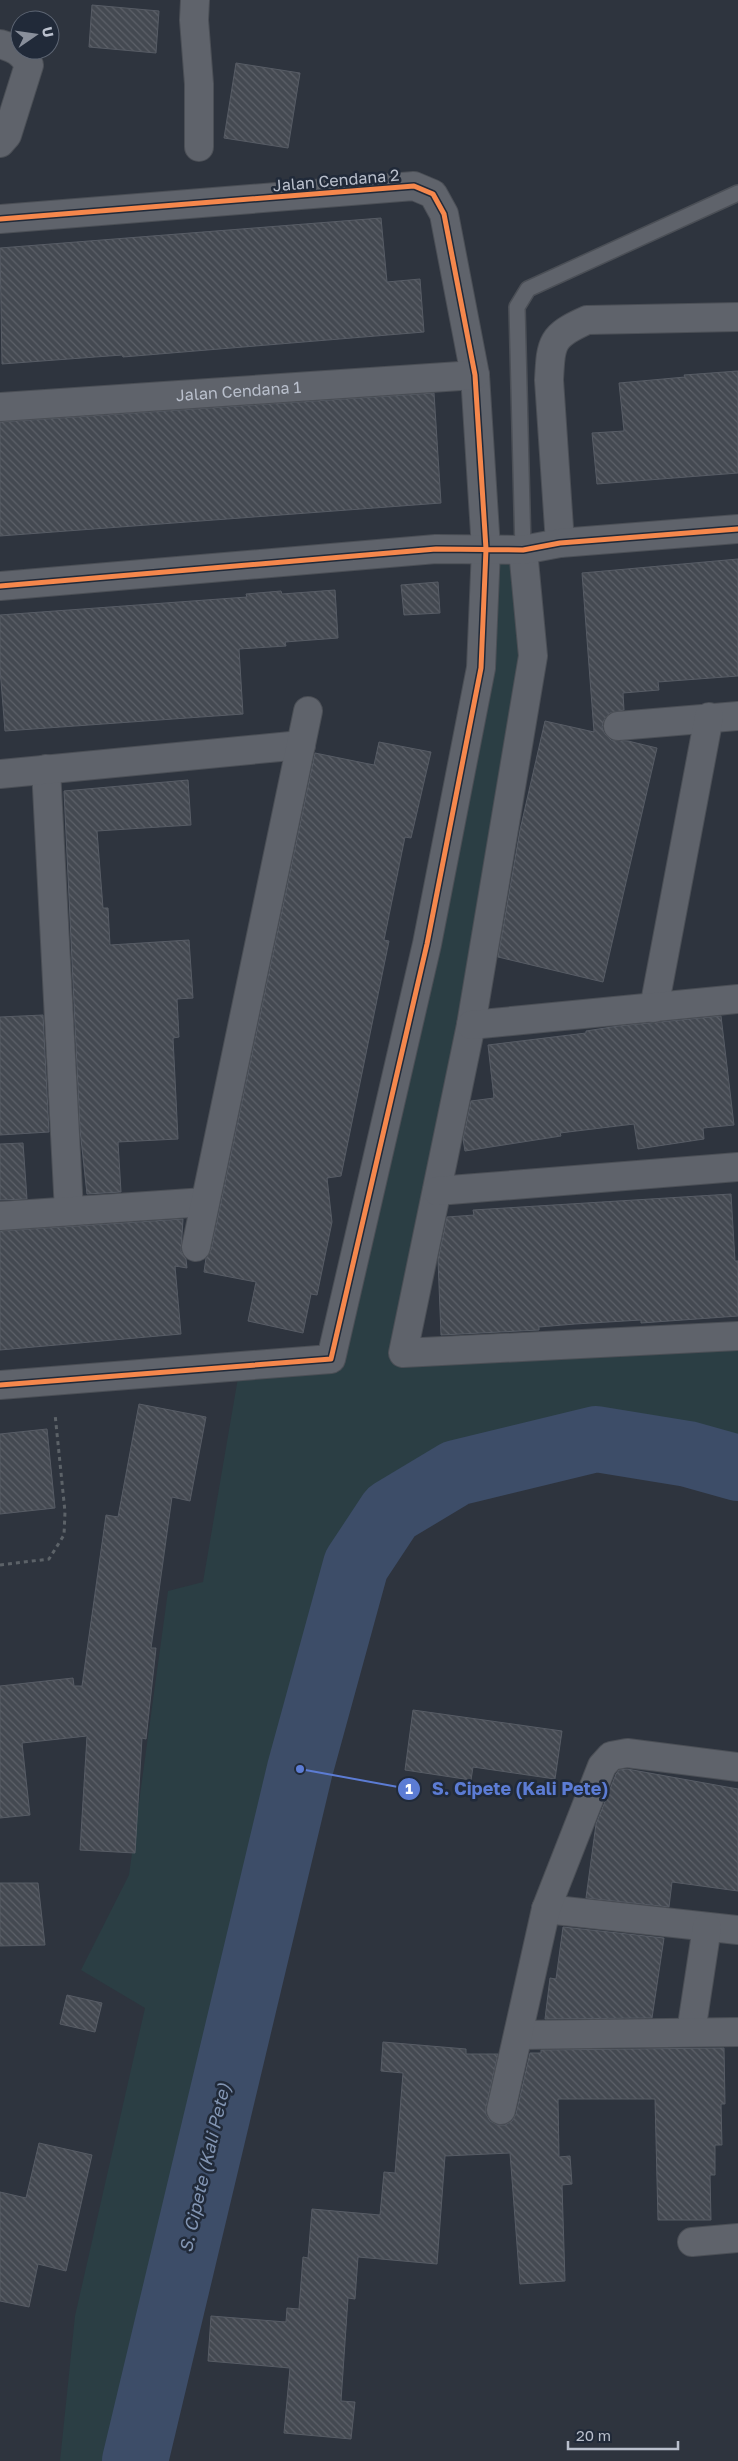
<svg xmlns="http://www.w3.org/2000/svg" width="738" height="2461" viewBox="0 0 738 2461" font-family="'Golos Text',sans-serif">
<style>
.grass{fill:#2b3e44}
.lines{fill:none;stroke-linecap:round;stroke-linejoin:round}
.river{stroke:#3d4d68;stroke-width:66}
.building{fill:url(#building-back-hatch);stroke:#575c65}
.service-casing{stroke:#4b4f56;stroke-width:18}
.minor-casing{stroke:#4b4f56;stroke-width:30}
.path{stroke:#5c6268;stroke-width:3;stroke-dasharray:4 4;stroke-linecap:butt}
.service{stroke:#5f636b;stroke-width:15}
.minor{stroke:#5f636b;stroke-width:28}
.cycleway-casing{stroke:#212a39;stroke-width:8}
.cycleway{stroke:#f5874c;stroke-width:5}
.labels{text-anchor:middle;stroke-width:5;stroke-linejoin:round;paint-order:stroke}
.street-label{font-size:16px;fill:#bac0cd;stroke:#212a39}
.water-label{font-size:18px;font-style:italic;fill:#8295b3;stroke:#212a39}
.leader{fill:none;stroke:#5c7cd4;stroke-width:2}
.callout-dot{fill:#5c7cd4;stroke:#212a39;stroke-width:2}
.mark-label{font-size:15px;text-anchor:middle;font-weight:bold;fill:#fff}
.callout-label{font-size:18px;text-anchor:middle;font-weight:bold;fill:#5c7cd4;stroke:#212a39;stroke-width:5;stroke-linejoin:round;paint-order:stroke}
</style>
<defs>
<pattern id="building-back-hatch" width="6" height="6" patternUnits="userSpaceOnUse" patternTransform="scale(1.25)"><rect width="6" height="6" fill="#444951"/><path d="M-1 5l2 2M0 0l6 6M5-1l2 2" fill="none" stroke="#5d6169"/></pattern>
</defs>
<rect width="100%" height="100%" fill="#2e343e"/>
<path class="grass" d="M486,549L523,550L533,656L403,1352L738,1337V1469L595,1439L456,1473L391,1512L356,1565L135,2461H60L75,2316L145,2008L81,1970L129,1875L168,1591L203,1582L240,1366L331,1358L427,944Z"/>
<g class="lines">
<path class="river" d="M135,2461L300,1769L356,1565L391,1512L456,1473L596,1439L688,1454L738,1468"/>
</g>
<path class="building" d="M92,5L159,11L156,53L89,47Z
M236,63L300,73L288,148L224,138Z
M381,218L387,282L420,279L424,332L123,357L122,355L2,364L0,248Z
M738,371V473L597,484L592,433L624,431L619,383L685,377L684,375Z
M434,393L441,503L0,536V422Z
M738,559V676L658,682L659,690L623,693L624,710L610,713L604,720L602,727L605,734L611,740L628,741L657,748L603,982L498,957L520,830L545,721L594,732L582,573Z
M438,582L440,613L404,615L401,585Z
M335,590L338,638L285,642L286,646L239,649L243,714L5,731L0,669V615L247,597L246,594L281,591L282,594Z
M379,742L431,752L411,838L405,837L384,940L389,941L341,1176L327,1178L332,1222L317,1295L311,1294L303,1333L248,1321L256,1282L204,1272L206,1258L211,1250L315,753L374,765Z
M188,780L191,825L97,831L103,908H108L110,945L189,940L193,998L177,999L179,1037L173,1038L178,1139L118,1142L121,1192L87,1194L80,1130L64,791Z
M43,1015L49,1132L0,1135V1017Z
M721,1016L734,1125L703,1128L704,1139L638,1149L634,1124L560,1133L561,1136L465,1151L463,1139L471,1101L494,1098L488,1045L586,1033V1031L618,1026Z
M23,1143L27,1199L0,1200V1144Z
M731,1194L735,1261H738V1316L641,1323V1320L575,1324L539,1327V1330L441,1335L438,1260L447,1217L474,1215L473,1210Z
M183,1219L181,1251L186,1259L187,1268L175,1266L181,1334L0,1350V1231Z
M139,1404L206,1417L190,1501L172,1497L151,1648H156L146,1739L142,1738L135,1853L80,1850L87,1736L22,1743L30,1815L0,1818V1686L73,1678L74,1686H82L106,1515L118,1517Z
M47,1429L55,1508L0,1514V1434Z
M413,1710L562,1731L555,1779L473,1767L471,1780L405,1770Z
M627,1769L738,1789V1891L672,1882L669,1907L586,1898L596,1824L616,1774L619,1770Z
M0,1883H38L45,1945L0,1946Z
M563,1927L664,1938L652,2018L545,2019L550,1978L556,1979Z
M67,1995L102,2003L95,2032L60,2024Z
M383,2042L466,2049V2054H498L486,2107V2114L490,2121L498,2125H505L512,2121L516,2114L530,2053H541V2050L724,2048L725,2104H721L722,2145H715V2175H710L711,2220H658L655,2099H558L559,2157L570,2156L572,2184L562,2185L565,2281L520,2284L510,2153L445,2156L437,2264L358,2257L355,2299L348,2298L341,2401L355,2402L351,2439L284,2433L290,2368L208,2361L211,2316L286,2322L287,2308L299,2309L303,2257L308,2258L312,2209L380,2215L384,2172L395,2173L403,2073L381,2071Z
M39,2143L92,2155L66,2271L38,2264L29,2307L0,2301V2192L26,2198Z"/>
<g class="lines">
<g class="service-casing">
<path id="service" d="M523,550L517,307L528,289L738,193"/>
</g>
<g class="minor-casing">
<g id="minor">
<path d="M195,0L194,20L199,84V147"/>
<path d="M0,44C14,48 22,52 29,65L7,135L0,143"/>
<path d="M0,219L414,186L433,194L444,214L475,375L486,549L481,668L427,944L331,1359L0,1385"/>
<path id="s1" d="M0,407L475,375"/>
<path d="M560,543L549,380C551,342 551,336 587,320L738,317"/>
<path d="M523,550L533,656L471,1025L403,1353L738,1336"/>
<path d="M0,586L436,549L523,550L560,543L738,529"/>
<path d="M618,726L738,716"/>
<path d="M46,769L69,1211"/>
<path d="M0,774L301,745"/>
<path d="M654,1008L709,717"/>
<path d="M471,1025L738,999"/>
<path d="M437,1191L738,1167"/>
<path d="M0,1216L205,1202"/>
<path d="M196,1247L308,711"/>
<path d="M546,1909L738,1930"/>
<path d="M691,2032L707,1927"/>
<path d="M519,2035L738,2032"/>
<path d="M501,2110L546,1909L602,1766L611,1756L627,1753L738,1767"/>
<path d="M692,2242L738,2238"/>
</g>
</g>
<path class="path" d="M0,1565L49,1559L64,1535L65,1512L55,1414"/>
<use href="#service" class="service"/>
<use href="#minor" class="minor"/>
<g class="cycleway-casing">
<path id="cycleway" d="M0,219L414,186L433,194L444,214L475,375L486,549L481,668L427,944L331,1359L0,1385
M0,586L436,549L523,550L560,543L738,529"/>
</g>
<use href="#cycleway" class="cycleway"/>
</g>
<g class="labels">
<g class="street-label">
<text transform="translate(336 180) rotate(-5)" y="6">Jalan Cendana 2</text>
<text dy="6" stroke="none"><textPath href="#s1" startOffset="239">Jalan Cendana 1</textPath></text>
</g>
<g class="water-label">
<text transform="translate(205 2168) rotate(-77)" y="6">S. Cipete (Kali Pete)</text>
</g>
</g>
<path class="leader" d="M300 1769L409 1789"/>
<g class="callout-dot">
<circle cx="300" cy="1769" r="5"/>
<circle cx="409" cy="1789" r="12"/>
</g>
<g class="mark-label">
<text x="409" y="1794">1</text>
</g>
<g class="callout-label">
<text x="520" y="1795">S. Cipete (Kali Pete)</text>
</g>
<g transform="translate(35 35) rotate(77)"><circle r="24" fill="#212a39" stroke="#5e6674"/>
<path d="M0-4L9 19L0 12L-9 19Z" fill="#898f9b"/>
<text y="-8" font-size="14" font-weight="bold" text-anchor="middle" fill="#bac0cd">U</text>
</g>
<path d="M568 2441v8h110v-8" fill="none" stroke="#bac0cd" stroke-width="2.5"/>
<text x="576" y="2441" font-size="15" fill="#bac0cd" stroke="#212a39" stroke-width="4" paint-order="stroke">20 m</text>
</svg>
